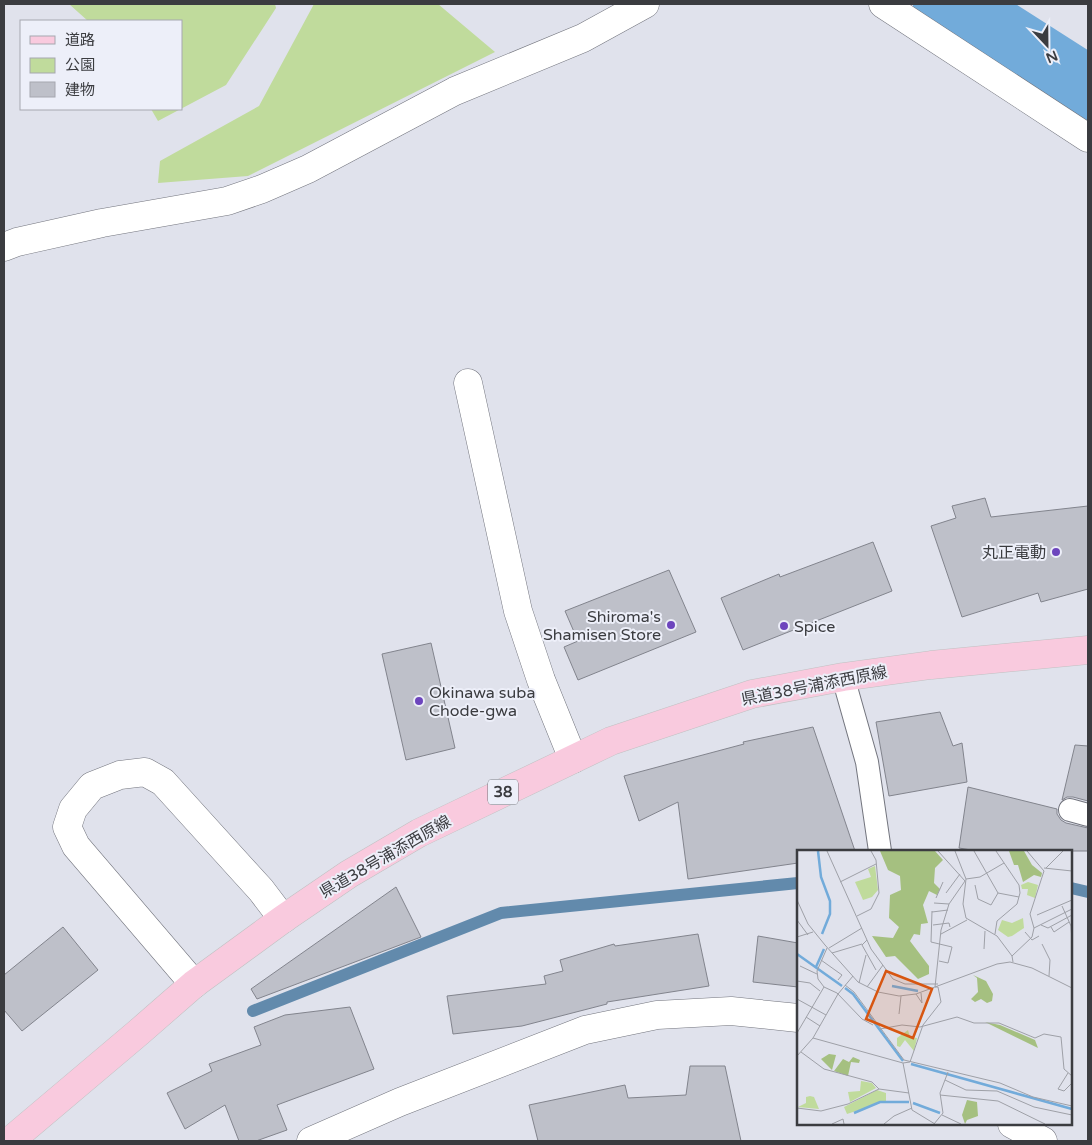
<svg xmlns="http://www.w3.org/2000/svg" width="1092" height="1145" viewBox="0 0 1092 1145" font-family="'Varela Round','Noto Sans JP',sans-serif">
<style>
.green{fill:#c0db9c}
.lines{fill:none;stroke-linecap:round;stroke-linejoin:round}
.stream{stroke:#628aac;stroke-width:12}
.river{stroke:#72abda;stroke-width:72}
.building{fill:#bec0c9;stroke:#82848d}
.service-casing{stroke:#73757e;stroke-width:24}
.minor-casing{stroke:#73757e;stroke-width:29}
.primary-casing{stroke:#c0c1c2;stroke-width:29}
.service{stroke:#fff;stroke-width:22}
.minor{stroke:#fff;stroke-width:28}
.primary{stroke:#f9cade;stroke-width:28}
.poi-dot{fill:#6d45bd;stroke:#edeff9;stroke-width:2}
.labels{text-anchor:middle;stroke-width:4;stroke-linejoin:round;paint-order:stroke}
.shield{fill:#edeff9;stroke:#707278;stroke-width:1}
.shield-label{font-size:15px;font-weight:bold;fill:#3b3c40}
.poi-label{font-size:16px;fill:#3b3c40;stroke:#edeff9;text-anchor:end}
.street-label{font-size:16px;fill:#3b3c40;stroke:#edeff9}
.inset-river{fill:none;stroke:#72abda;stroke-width:2.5}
.inset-road{fill:none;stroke:#9ea0a7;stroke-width:1}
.view{fill:#d75611;fill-opacity:0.15;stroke:#d75611;stroke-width:2.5}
.inset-edge{fill:none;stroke:#3b3c40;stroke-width:2.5}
</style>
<rect width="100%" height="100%" fill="#e0e2ec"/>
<path class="green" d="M69,4H275L276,8L226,85L158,121L151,109H181V21H88Z
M314,4H438L495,52L248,176L158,183L160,161L259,106Z"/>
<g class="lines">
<path class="stream" d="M1071,888L1088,892
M253,1011L501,913L798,883"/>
<path class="river" d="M949,4L1088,93"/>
</g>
<path class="building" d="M985,498L991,517L1088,506V589L1041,602L1038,593L962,617L931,526L956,518L952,506Z
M873,542L892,591L743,650L721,598L779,574L780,577Z
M669,570L696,632L578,680L564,647L578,641L565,611Z
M431,643L455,748L406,760L382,654Z
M940,712L953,746L962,743L967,782L889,796L876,722Z
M813,727L855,851H798V863L688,879L678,802L639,821L624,776L744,744L743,742Z
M1075,745L1088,746V801L1073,797H1067L1062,800Z
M968,787L1057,809V814L1061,820L1066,823L1088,828V851H977L959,848Z
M396,887L421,937L257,999L251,989Z
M63,927L98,970L22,1031L4,1010V975Z
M698,934L709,986L607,1002V1004L522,1026L453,1034L447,996L546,984L544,976L563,971L560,960L614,944L615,946Z
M758,936L798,943V987L753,982Z
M350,1007L374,1069L277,1105L287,1130L256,1141H239L225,1105L185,1129L167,1093L212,1071L209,1064L261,1045L254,1027L285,1015Z
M690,1066H725L741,1141H538L529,1105L625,1085L628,1098L686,1095Z"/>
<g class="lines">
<g class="service-casing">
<path id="service" d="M843,677L867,762L880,851
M1070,810L1088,815"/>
</g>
<g class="minor-casing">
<path id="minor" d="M883,4L1088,138
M4,247L17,242L102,223L227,201L262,189L308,169L455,91L583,38L645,4
M468,383L518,611L541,680L573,759
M194,984L76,846L67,827L73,809L92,786L120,775L145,772L163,782L261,890L283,919
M1012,1124L1043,1141
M311,1141L400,1102L585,1030L657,1015L731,1011L798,1018"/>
</g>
<g class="primary-casing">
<path id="primary" d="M10,1141L139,1032L194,984L283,919L349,874L419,833L611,741L752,694L843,677L931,665L1088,650"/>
</g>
<use href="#service" class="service"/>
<use href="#minor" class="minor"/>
<use href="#primary" class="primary"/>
</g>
<g class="poi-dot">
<circle cx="1056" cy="552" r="5"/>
<circle cx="671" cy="625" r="5"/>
<circle cx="784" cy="626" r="5"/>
<circle cx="419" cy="701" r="5"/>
</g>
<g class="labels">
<rect class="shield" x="488" y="779.5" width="30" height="25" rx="4"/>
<g class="shield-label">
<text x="503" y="797">38</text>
</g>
<g class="poi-label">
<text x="1046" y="558">丸正電動</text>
<text x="661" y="622">Shiroma's<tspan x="661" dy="18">Shamisen Store</tspan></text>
<text x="794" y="632" text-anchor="start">Spice</text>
<text x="429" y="698" text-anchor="start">Okinawa suba<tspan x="429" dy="18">Chode-gwa</tspan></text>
</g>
<g class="street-label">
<text transform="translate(814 685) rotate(-11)" y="6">県道38号浦添西原線</text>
<text transform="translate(385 856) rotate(-30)" y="6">県道38号浦添西原線</text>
</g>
</g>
<g transform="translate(797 850)">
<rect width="275" height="275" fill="#e0e2ec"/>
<path d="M78,16L81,40L75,47L66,50L58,32L74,27L71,19ZM231,32L241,35L238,48L230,45L231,39H225L224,35ZM226,68L227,78L215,86L211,87L201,80L205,70L215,73ZM111,180L113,187L120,188L117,201L108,190L103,197L100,196V188ZM64,231L75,233L79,238L53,252L51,242L63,241ZM80,240L89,243V251L50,264L47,257ZM13,246L17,247L22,259L1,257L9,253V247Z" fill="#c0db9c"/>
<path d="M83,1H138L146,10L138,18L137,33L143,39L140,45L132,41L126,55L131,73L124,74L123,85L117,84L113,91L132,116V124L121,129L98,106L89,107L75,86L96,88L102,77L92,68L93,45L104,40L103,26L91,20ZM212,1H227L235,15L245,23L244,27L237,25L226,32L221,15H217ZM176,125L189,131L196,144L195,151L190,153L184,149L178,152L174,149L181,142L180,128ZM188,172L203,175L238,190L241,198ZM32,204L39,205L35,220L24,209ZM56,207L63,210L62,213L54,212L51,226L37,221L46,209L52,212ZM170,250L180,252L181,266L170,270L168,274L165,265Z" fill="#a5c080"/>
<path class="inset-river" d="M21,1L24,27L33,51V64L25,84M0,104L45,136M19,117L27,99M95,136L121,141M48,138L56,144L106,211M114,214L275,259M116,253L143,263M57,263L83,252H112"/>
<path class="inset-road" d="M30,1L74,99L96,129L108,134H141M141,1L168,31M158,1L169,29L166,54L169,68L200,86L215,106L216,112M177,1L201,43M247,18L275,21M249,18L266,1M169,29L183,27L207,13M43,32L79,14M178,35L181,49L194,55L201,43M149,43L163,24M201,43L222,47M139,48L146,32M0,50L11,74L28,95L61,132L81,142L102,146L119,144L200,114L213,112L235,118L275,138M137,53L152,54M265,56L274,76L275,91M135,61L134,92L155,97L151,113L142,111M135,62L151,60M240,65L275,50M60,66L74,59L82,43L79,10L74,1M0,70L11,85M136,75L152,73L153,77M244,75L251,78L275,65M254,77L257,82L272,72M237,78L275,59M228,82L235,90L242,86M144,84L170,70M198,84L200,71L220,54L223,43L222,35L199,1M0,87L16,82M70,90L65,95L79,120M245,94L253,110L252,126M32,98L65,78M187,99L188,81M35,103L65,94M215,106L235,87L237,78L233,64L247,21L230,1M24,110L45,125L41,130M3,116L20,124M0,131L13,133L23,141M62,133L69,105M48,135L57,142L107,210L203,233L236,247L275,256M27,137L21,129L20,121L30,98M70,137L86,115M119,144L125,153L124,143M0,149L29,165M102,164L104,146M9,167L23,176M83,179L105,175L123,177L160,167L177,173H202L238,188L247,184L264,187L267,219L275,226M0,183L27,137L40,143L65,169L76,175M16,188L106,213L113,212M4,202L27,219L75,232L82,239M0,206L16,188L41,144L56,126M113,212L126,175L144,152L141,137H138L144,80L152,54L168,31M106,213L115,260L138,274M271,223L261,239L267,241L275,233M148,230L169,240L200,241L237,257L275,265M143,245L201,251L248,274M0,258L24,261L51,254L82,239L112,243M145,265L164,274M35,274L46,269L47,274M87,274L97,266L115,258M137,274L146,263L143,243L151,222"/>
<path class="view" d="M89,121L135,139L116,188L69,169Z"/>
<rect width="275" height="275" class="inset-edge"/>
</g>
<rect width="1092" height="1145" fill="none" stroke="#3b3c40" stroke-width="10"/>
<rect x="20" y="20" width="162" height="90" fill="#edeff9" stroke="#a6a7af"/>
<rect x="30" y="36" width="25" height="8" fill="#f9cade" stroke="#a6a7af"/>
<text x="65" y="45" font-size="15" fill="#3b3c40">道路</text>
<rect x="30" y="58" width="25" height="15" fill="#c0db9c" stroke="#a6a7af"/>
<text x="65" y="70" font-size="15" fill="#3b3c40">公園</text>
<rect x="30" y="82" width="25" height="15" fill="#bec0c9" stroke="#a6a7af"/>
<text x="65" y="95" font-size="15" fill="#3b3c40">建物</text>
<g transform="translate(1047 45) rotate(158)" stroke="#edeff9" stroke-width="4" paint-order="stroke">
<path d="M0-4L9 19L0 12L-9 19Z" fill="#3b3c40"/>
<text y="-8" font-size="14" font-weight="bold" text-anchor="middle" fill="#3b3c40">N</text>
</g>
</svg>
